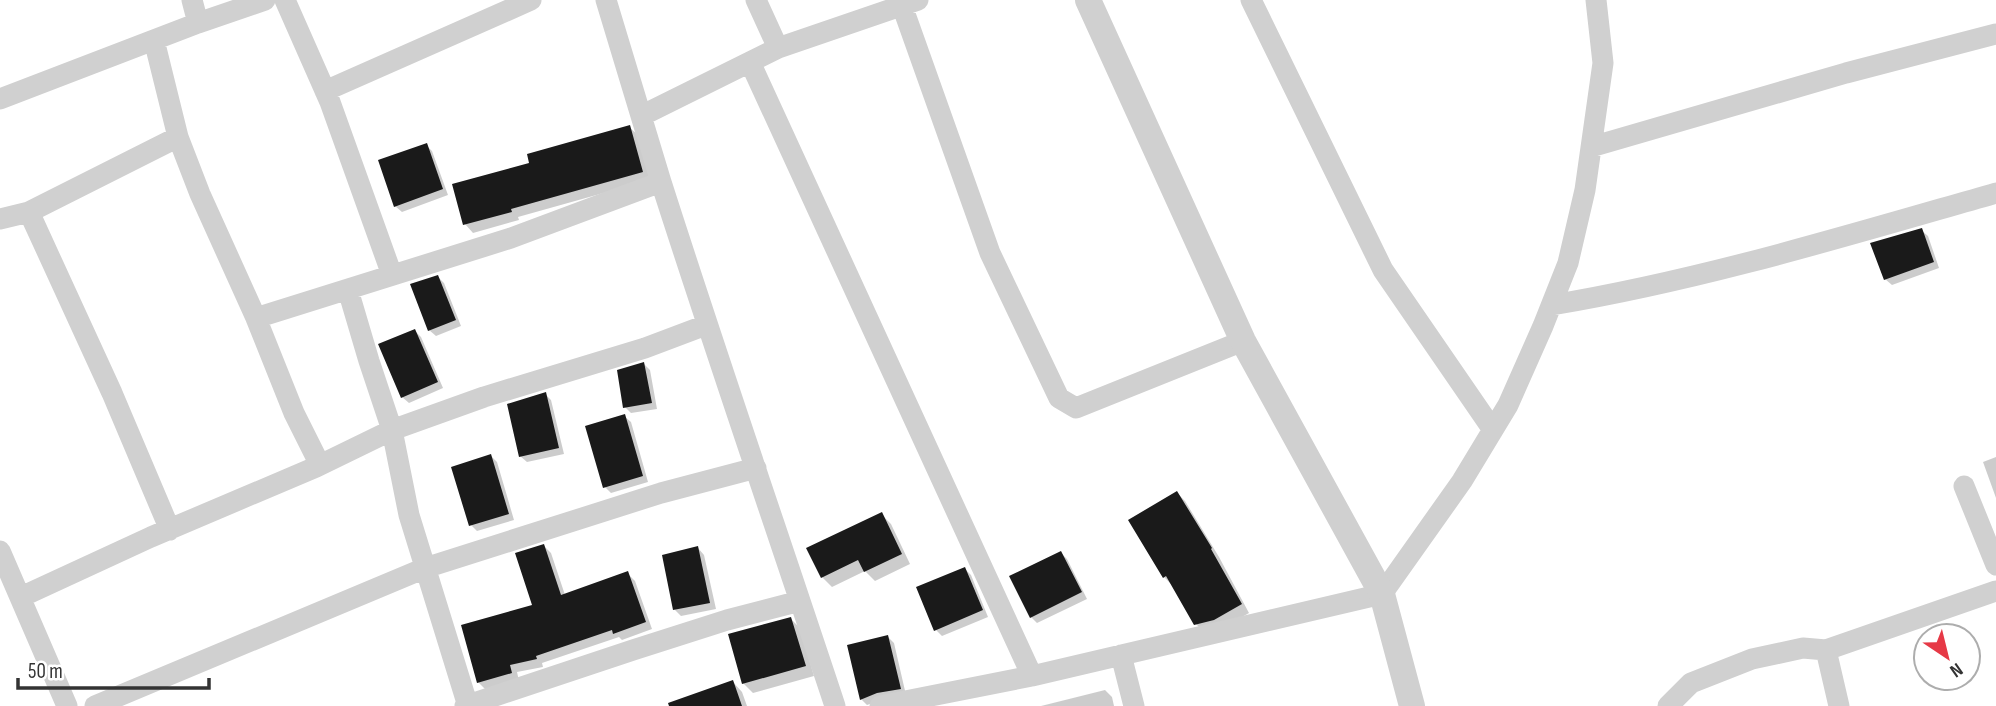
<svg xmlns="http://www.w3.org/2000/svg" width="1996" height="706" viewBox="0 0 1996 706" font-family="'Sofia Sans Condensed',sans-serif">
<style>
.shadow{fill:#0003}
.building{fill:#1a1a1a}
.lines{fill:none;stroke-linecap:round;stroke-linejoin:round}
.minor{stroke:#d0d0d0;stroke-width:21}
.tertiary{stroke:#d0d0d0;stroke-width:26}
</style>
<rect width="100%" height="100%" fill="#fff"/>
<path class="shadow" d="M629,127L638,135L650,180L518,217L519,220L473,233L465,224L532,164Z
M426,145L432,151L448,195L402,212L395,206Z
M1921,230L1928,236L1939,268L1892,285L1885,279Z
M438,277L444,283L461,326L436,336L429,330Z
M415,331L421,337L443,388L409,403L402,397Z
M644,364L650,370L657,409L631,413L625,407Z
M545,394L551,400L564,454L527,462L520,456Z
M624,416L631,422L648,482L611,493L605,487Z
M491,456L497,462L514,520L477,531L471,525Z
M1996,457V498L1983,462Z
M1177,493L1185,501L1219,557L1249,613L1223,628L1204,632L1195,623L1172,585L1164,577Z
M881,514L891,524L910,564L875,581L865,571L832,587L822,577Z
M544,546L551,553L565,595L627,573L635,581L652,629L622,640L619,637L542,663L543,667L517,672L519,681L486,690L478,682L534,606Z
M698,548L704,555L716,609L681,616L675,610Z
M1061,553L1067,559L1087,599L1037,623L1031,617Z
M965,569L971,575L988,617L942,636L936,630Z
M791,619L800,628L814,676L753,693L743,683Z
M888,637L894,643L906,695L884,699L867,705L861,699Z
M733,682L742,692L747,706H675Z
M1105,690L1112,697L1114,706H1041Z"/>
<path class="building" d="M630,125L643,172L511,209L512,212L463,225L452,184L529,163L527,154Z
M427,143L443,189L394,207L378,160Z
M1922,228L1934,262L1884,280L1870,243Z
M438,275L456,320L428,331L410,284Z
M415,329L438,382L401,398L378,344Z
M644,362L652,403L623,408L617,370Z
M546,392L559,448L519,457L507,404Z
M625,414L643,476L603,488L585,426Z
M491,454L509,514L469,526L451,467Z
M1177,491L1212,548L1211,549L1242,604L1214,620L1194,625L1166,576L1163,578L1128,520Z
M882,512L902,554L864,572L858,560L821,578L806,548Z
M544,544L561,595L628,571L646,622L613,634L612,630L536,656L537,659L510,665L512,673L477,683L461,625L532,605L515,553Z
M698,546L710,603L673,610L662,555Z
M1061,551L1082,592L1030,618L1009,576Z
M965,567L983,610L934,631L916,587Z
M791,617L806,666L742,684L728,634Z
M888,635L901,689L877,693L860,700L847,645Z
M733,680L742,706H669L668,703Z"/>
<g class="lines">
<path class="minor" d="M192,0L198,23
M285,0L330,102L392,275
M756,0L778,48
M900,0L990,253L1059,398L1076,408L1243,341
M1251,0L1383,270L1493,430
M154,40L178,137L200,194L256,318L294,413L320,465
M750,62L1032,676
M325,91L531,0
M0,99L198,23L265,0
M641,116L778,48L918,0
M1591,147L1846,73L1996,34
M661,182C717,357 777,531 835,706
M29,212L112,393L170,530
M0,219L29,212L178,137
M348,290L369,361L392,430L409,515L468,706
M1552,305C1702,280 1849,235 1996,193
M256,318L511,238L661,182L606,0
M1964,486L1996,565
M0,551L67,706
M21,597L151,537L316,467L392,430L484,397L645,348L706,325
M1826,650L1996,591
M1121,655L1134,706
M95,706L425,568L661,493L756,468
M465,706L633,650L727,620L800,601
M880,706L1032,676L1382,594L1462,481L1508,405L1543,326L1568,263L1585,190L1603,63L1596,0
M1668,706L1691,683L1752,659L1803,648L1826,650L1839,706"/>
<path class="tertiary" d="M1088,0L1243,341L1382,594L1412,706"/>
</g>
<g transform="translate(1947 657) rotate(145)"><circle r="33" fill="#ffffff" stroke="#adadad" stroke-width="2"/>
<path d="M0-5L12 26L0 18L-12 26Z" fill="#e63946"/>
<text y="-10" font-size="19" font-weight="bold" text-anchor="middle" fill="#333333">N</text>
</g>
<path d="M18 678v10h191v-10" fill="none" stroke="#333333" stroke-width="3.5"/>
<text x="28" y="678" font-size="21" fill="#333333" stroke="#ffffff" stroke-width="5" paint-order="stroke">50 m</text>
</svg>
